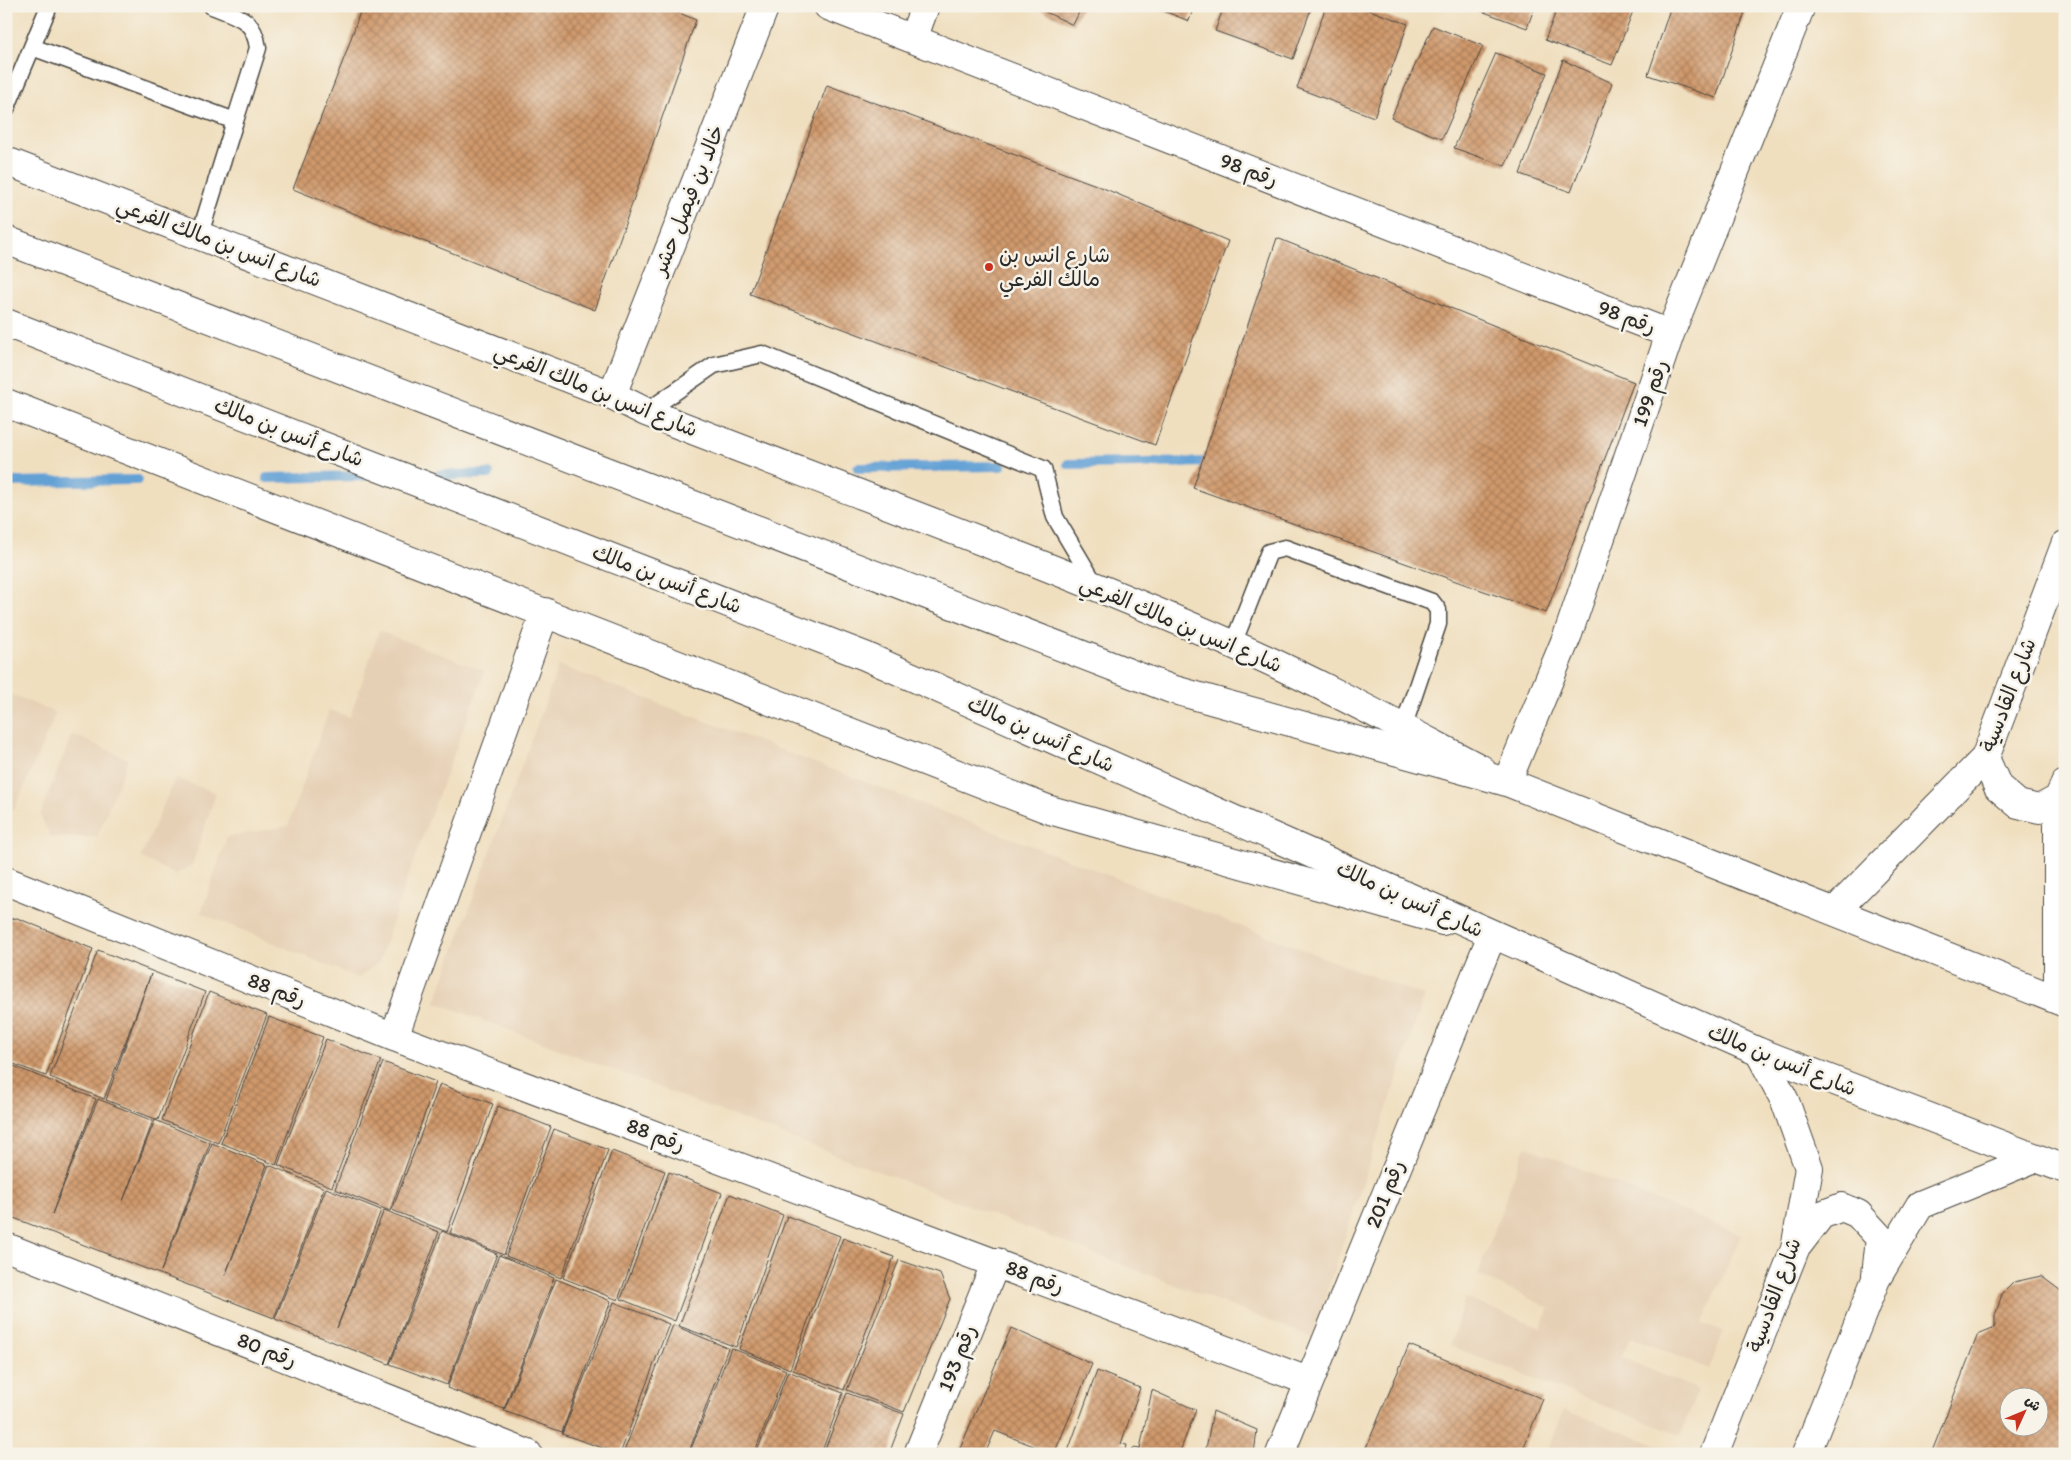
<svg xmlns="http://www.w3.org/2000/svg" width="2071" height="1460" viewBox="0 0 2071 1460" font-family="Itim,'Playpen Sans Arabic',sans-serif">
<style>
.built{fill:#e6d0b5}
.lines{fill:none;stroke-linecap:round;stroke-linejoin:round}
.stream{stroke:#63a1d5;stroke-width:10}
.building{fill:url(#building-cross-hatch);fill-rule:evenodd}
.lane-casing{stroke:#494641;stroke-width:19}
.street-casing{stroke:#494641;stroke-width:30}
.secondary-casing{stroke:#494641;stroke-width:30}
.primary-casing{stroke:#494641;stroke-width:30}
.lane{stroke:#fff;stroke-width:16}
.street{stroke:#fff;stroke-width:28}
.secondary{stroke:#fff;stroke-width:28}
.primary{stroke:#fff;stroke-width:28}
.poi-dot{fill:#c8321e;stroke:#f7f3e8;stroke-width:2}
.labels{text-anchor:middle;stroke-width:5;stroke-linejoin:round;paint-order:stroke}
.street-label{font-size:21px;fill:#2b2b2b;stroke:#f7f3e8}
.poi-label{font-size:21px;fill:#2b2b2b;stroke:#f7f3e8;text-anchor:start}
</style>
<defs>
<pattern id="building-cross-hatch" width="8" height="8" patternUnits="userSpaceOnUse" patternTransform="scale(1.25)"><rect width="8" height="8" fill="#d0996c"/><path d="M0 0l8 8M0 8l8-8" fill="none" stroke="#a97d59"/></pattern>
</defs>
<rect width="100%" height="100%" fill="#f7f3e8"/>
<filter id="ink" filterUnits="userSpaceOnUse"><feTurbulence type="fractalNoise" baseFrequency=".02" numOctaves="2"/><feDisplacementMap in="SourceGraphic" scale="10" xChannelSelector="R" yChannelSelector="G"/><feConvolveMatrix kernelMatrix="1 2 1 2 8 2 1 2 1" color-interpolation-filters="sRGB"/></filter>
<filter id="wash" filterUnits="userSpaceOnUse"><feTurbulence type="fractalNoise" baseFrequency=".0096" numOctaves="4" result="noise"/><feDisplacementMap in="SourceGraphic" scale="20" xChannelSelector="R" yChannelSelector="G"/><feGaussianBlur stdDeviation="1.12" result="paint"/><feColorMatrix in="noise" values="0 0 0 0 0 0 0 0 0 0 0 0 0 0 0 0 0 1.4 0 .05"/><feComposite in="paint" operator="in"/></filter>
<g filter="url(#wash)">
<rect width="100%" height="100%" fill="#f0dfbf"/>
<path class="built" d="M379,631L485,671L409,873L379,962L358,978L201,913L227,837L288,826L329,710L350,717Z
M559,665L1424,996L1312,1337L435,1002Z
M6,692L56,713L14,810L6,807Z
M72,734L128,759L97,837H51L40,815Z
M175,778L216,793L192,865L175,875L141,857Z
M1525,1146L1741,1235L1702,1324L1724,1331L1709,1369L1631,1337L1621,1357L1698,1390L1680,1435L1450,1346L1465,1298L1541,1328L1549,1308L1478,1275Z
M1564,1410L1675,1452L1547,1454Z"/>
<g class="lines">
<path class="stream" d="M1068,464L1216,462
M858,468L1001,466
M439,475L489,474
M267,478L363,476
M6,482L138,480"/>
</g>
<g id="blocks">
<path class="building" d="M362,6H663L696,20L595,310L293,189L346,53Z
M1033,6H1082L1073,25Z
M1151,6H1194L1189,21Z
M1224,6H1312L1293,59L1215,31Z
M1326,6H1358L1408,24L1374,117L1297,88Z
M1468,6H1535L1527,28Z
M1558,6H1635L1612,65L1545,40Z
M1671,6H1747L1716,98L1648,75Z
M1433,26L1483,46L1442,139L1391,118Z
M1496,53L1547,73L1505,166L1454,148Z
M1563,60L1612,83L1571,192L1520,174Z
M827,85L1096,185L1228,241L1155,445L750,294Z
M1277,238L1634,382L1546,613L1193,488Z
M17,918L93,949L46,1076L6,1061V920Z
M98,950L205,992L158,1120L106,1100L151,974L104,1099L50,1077Z
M209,992L267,1015L218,1143L162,1120Z
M269,1017L323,1037L276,1165L221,1143Z
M326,1039L381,1060L332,1187L278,1165Z
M383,1062L436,1082L390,1211L335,1189Z
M6,1063L96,1099L52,1214L98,1099L153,1121L123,1201L155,1120L210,1143L161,1271L212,1143L267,1165L225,1276L269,1165L324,1188L274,1318L6,1215Z
M440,1084L493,1104L447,1232L392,1210Z
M498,1106L551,1127L504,1255L450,1233Z
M554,1129L608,1150L561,1278L506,1256Z
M612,1151L665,1171L618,1300L563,1278Z
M669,1172L722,1193L675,1321L621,1299Z
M326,1188L381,1210L337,1328L384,1210L439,1232L389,1364L275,1319Z
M730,1194L783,1215L736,1347L679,1326Z
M787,1216L840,1236L790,1369L739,1349Z
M442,1231L497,1254L447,1385L390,1364Z
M843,1238L894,1257L844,1390L793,1370Z
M499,1255L554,1278L504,1409L447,1388Z
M899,1260L940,1274L950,1299L904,1412L847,1390Z
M2041,1276L2065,1294V1454H1931L1978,1334L1995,1327V1316L2002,1294L2014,1282ZM2008,1398H2038V1428H2008Z
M556,1279L611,1301L562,1432L504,1411Z
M614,1302L669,1324L620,1454L562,1434Z
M673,1325L728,1348L688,1454H623Z
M1011,1328L1092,1364L1054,1454L995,1431L985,1454H967L959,1451Z
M1409,1345L1543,1399L1521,1454H1380L1366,1448Z
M731,1348L786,1370L754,1454H689Z
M788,1371L843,1393L821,1454H756Z
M1097,1371L1140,1388L1121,1444L1127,1445L1125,1454H1067Z
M1152,1390L1196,1410L1179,1454H1131L1133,1448L1140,1449Z
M847,1393L904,1414L889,1454H823Z
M1213,1411L1257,1430L1254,1454H1205Z"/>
</g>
</g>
<g filter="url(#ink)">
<use href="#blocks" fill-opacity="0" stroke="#494641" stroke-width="1"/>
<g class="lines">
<g class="lane-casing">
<path id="lane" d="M212,6C237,16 254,18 258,48L235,121
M32,47L49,6
M6,109L32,47L235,121L200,234
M646,412L714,365L762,354L1043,469L1055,517L1096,586
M1233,644L1269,552L1285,548L1432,602L1438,610V624L1403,728"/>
</g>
<g class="street-casing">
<path id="street" d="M828,6L1670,334
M913,39L925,6
M612,395L765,6
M1507,782L1568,634L1670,334L1801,6
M6,881L394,1037L1308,1381
M394,1037L545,612
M6,1247L528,1454
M918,1454L996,1262
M1280,1454L1492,935"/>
</g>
<g class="secondary-casing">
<path id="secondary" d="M6,161L612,395L646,412C841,488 1040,560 1232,644C1317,681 1399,726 1481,769
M6,403L1050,810L1443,921
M1985,758L1998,787L2018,804L2039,809L2058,799
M1835,911L1985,758L2065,545
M2058,1000V799L2065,784
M1798,1245L1821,1215L1842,1207L1858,1214L1880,1238L1876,1275
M1714,1454L1795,1249L1809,1168L1785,1101L1759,1052
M1806,1454L1876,1279L1920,1205L2035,1158"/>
</g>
<g class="primary-casing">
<path id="primary" d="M6,240L1171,689L1507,782L2065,1003
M6,323L865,656L1759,1052L2065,1169"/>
</g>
<use href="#lane" class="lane"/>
<use href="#street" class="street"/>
<use href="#secondary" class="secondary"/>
<use href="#primary" class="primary"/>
</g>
</g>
<circle class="poi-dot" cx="989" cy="267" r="5"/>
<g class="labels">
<g class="street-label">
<text transform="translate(1249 170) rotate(21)" y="7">رقم 98</text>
<text transform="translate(688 200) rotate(-68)" y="7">خالد بن فيصل حشر</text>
<text transform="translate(219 242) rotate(21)" y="7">شارع انس بن مالك الفرعي</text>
<text transform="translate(1627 317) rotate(21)" y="7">رقم 98</text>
<text transform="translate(596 390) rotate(22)" y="7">شارع انس بن مالك الفرعي</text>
<text transform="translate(1650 393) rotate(-71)" y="7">رقم 199</text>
<text transform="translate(289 432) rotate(21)" y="7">شارع أنس بن مالك</text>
<text transform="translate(667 579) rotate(21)" y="7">شارع أنس بن مالك</text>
<text transform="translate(1181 624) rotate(23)" y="7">شارع انس بن مالك الفرعي</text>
<text transform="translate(2008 695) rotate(-69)" y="7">شارع القادسية</text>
<text transform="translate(1041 734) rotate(24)" y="7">شارع أنس بن مالك</text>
<text transform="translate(1410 899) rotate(24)" y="7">شارع أنس بن مالك</text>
<text transform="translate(277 990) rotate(22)" y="7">رقم 88</text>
<text transform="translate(1782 1060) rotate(22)" y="7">شارع أنس بن مالك</text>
<text transform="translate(656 1135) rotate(21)" y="7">رقم 88</text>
<text transform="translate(1385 1194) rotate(-68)" y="7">رقم 201</text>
<text transform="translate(1035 1277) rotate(21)" y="7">رقم 88</text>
<text transform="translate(1774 1295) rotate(-70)" y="7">شارع القادسية</text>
<text transform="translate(267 1350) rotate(22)" y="7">رقم 80</text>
<text transform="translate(957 1358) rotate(-68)" y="7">رقم 193</text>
</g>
<g class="poi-label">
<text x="999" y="262">شارع انس بن<tspan x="999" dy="24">مالك الفرعي</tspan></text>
</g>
</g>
<rect width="2071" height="1460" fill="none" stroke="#f7f3e8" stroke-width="25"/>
<g transform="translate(2024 1412) rotate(46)"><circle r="24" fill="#f7f3e8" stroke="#a5a39c"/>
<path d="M0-4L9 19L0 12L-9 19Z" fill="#c8321e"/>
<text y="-8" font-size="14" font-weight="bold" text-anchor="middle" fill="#2b2b2b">ش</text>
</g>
</svg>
